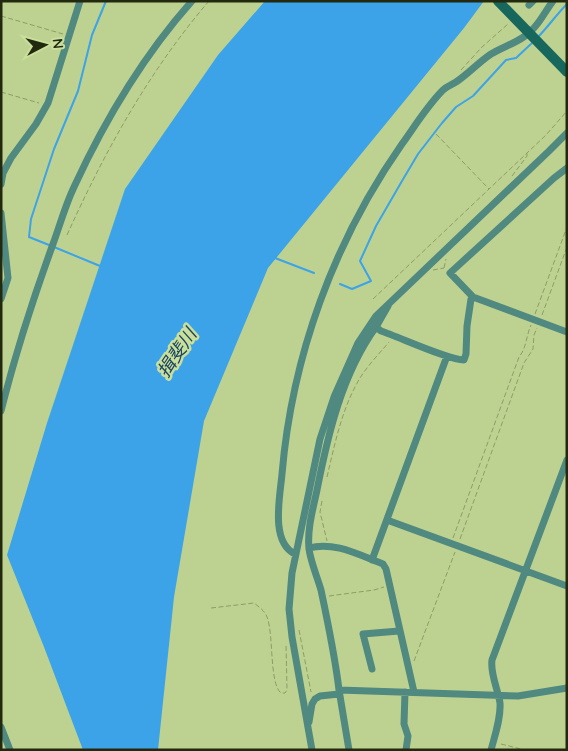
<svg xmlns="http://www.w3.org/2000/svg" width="568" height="751" viewBox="0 0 568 751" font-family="Quicksand,'Noto Sans JP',sans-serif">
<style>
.water{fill:#3da3e8}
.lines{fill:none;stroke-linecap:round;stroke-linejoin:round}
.stream{stroke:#3da3e8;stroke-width:2}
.path{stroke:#8c9d67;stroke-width:1;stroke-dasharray:5 2.5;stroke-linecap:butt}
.street{stroke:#508980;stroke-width:7}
.secondary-bridge{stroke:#18675d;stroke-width:10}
.labels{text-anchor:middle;stroke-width:5;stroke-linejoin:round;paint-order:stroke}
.water-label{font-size:18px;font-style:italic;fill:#1b4461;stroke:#cadf9c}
</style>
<rect width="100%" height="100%" fill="#bdd290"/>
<path class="water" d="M265,1H484L464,28L268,268L204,421L174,597L158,750H83L44,647L7,555L47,423L125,189L218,55Z"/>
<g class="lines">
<path class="stream" d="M537,38C548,27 556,15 567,4
M49,245L29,237L31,219L54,149L78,91L92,35L106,1
M54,247L100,266
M275,258L314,273
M340,284L352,289L371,281L360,261L376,226L402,181L418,154L442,123L456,107L473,96L506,60L516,58L532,43"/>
<path class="path" d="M1,16L63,34
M461,70L482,47L508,24
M1,92L39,103
M436,134L489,189
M512,176L527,156V153
M67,235C105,151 149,71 209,1
M444,268L446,259
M433,270L444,268
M373,299L546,135L567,111
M535,314L567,227
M542,315L567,247
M327,477C335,443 342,408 360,378C368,365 379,354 389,342
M322,501L320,512L327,541
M453,538L519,357C527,347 526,336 531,325
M460,539L524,363L533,349L534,335L537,328
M329,596L374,590L384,587
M211,608L254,603C259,607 265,611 267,617C274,635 269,683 281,693H285L287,690L286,644
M299,630L311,692
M414,661L455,552
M501,744L525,750"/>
<path class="street" d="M529,5L533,1
M567,168L554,178L450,273L473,297L567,332
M1,184L3,173L11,158L36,124L48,103L80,1
M1,213L8,278L1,299
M388,306L376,327L381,331C399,337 449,360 464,360L466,354L467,326L471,299L473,297
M1,411C15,355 33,299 53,244C60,225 65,206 74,187C104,122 144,55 192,1
M387,520L567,586
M309,548C334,541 359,555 383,564L386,569L414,692
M295,554C270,542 280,497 282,474C292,356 334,241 402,144C415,126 427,106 443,90C447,86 451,85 456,82C468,74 479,62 491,54C504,46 523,41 533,29C541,21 546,10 553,1
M372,560L447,356
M372,669L363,634L399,631
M339,690C335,656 328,623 321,590C317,576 311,563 309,549C307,529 313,509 317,490C328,434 342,374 376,327
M405,692L404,724L408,736L406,750
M309,722L312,704L315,699L320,696L339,694
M1,727L10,750
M312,750L292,637L289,609L292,573L320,439L334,397L358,343L376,316L549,151L567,133
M349,750L339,690L518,696L567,688
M491,750C495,735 501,718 500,703C498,689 490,674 492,660L567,460"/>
<path class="secondary-bridge" d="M498,1L567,72"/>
</g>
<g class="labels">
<g class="water-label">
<text transform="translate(177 353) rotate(-56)" y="6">揖斐川</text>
</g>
</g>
<rect width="568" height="751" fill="none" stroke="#22290f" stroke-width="5"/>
<g transform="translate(45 45) rotate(84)" stroke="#cadf9c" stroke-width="4" paint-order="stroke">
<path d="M0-4L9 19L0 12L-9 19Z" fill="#22290f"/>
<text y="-8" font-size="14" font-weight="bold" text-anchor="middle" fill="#22290f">N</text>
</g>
</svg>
